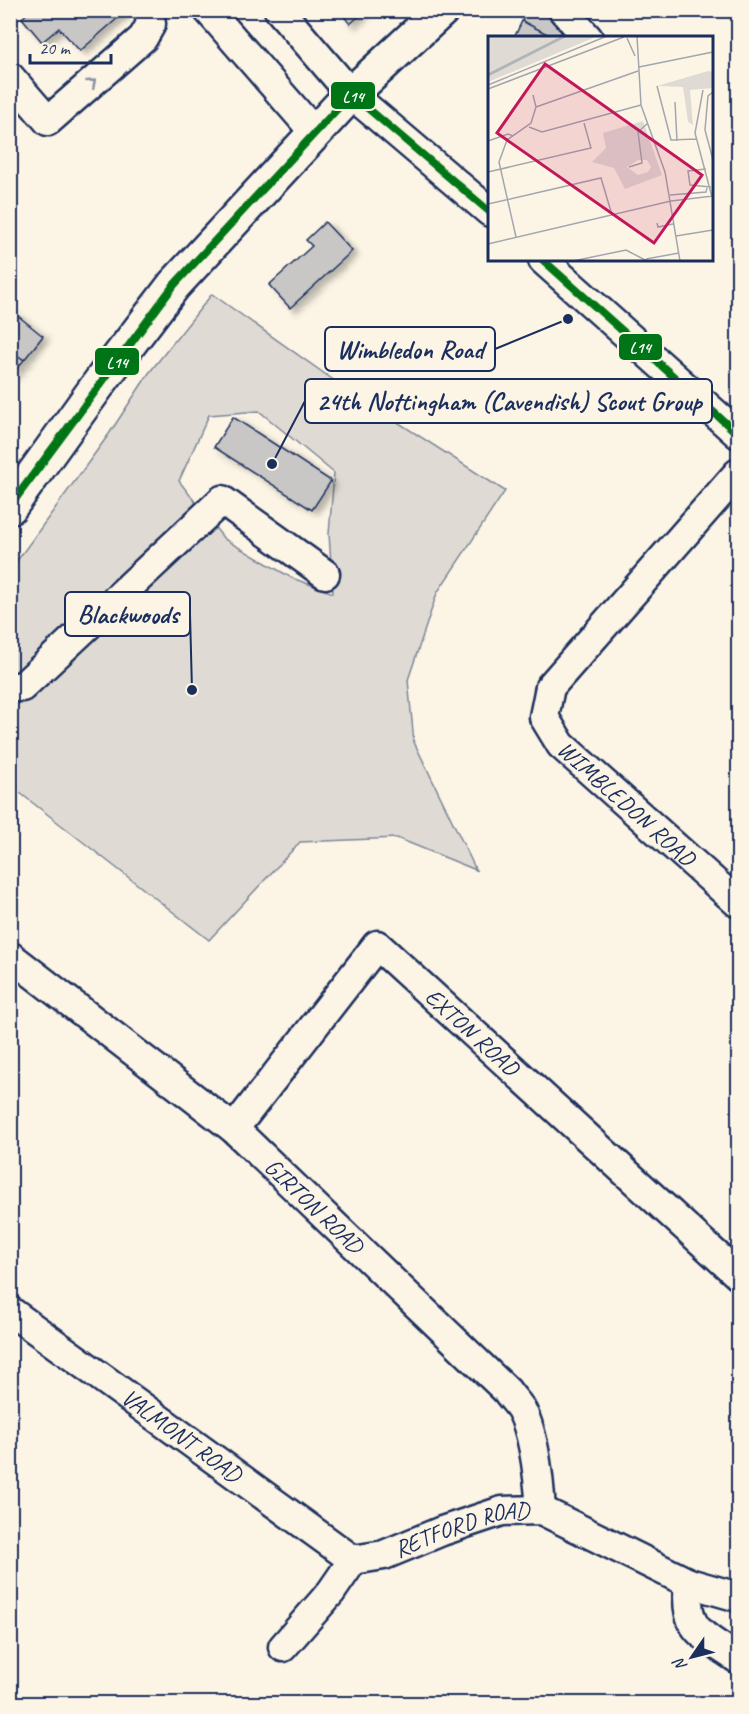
<svg xmlns="http://www.w3.org/2000/svg" width="749" height="1714" viewBox="0 0 749 1714" font-family="Caveat,sans-serif">
<style>
.green{fill:#dfdbd4;stroke:#7d8599;stroke-width:1.5;fill-rule:evenodd}
.building{fill:#c8c7c6;stroke:#1b2f5e;stroke-width:1.5;filter:url(#shadow)}
.lines{fill:none;stroke-linecap:round;stroke-linejoin:round}
.minor-casing{stroke:#1b2f5e;stroke-width:33}
.major-casing{stroke:#1b2f5e;stroke-width:38}
.minor{stroke:#fcf5e5;stroke-width:28}
.major{stroke:#fcf5e5;stroke-width:33}
.bus-1-casing{stroke:#fcf5e5;stroke-width:12}
.bus-1{stroke:#007517;stroke-width:8}
.oneway{stroke:#8c92a2}
.labels{text-anchor:middle;stroke-width:4.5;stroke-linejoin:round;paint-order:stroke}
.street-label{font-size:24px;fill:#1b2f5e;stroke:#fcf5e5}
.inset-river{fill:none;stroke:#b2b4b8;stroke-width:3}
.inset-road{fill:none;stroke:#a2a6af;stroke-width:1.5}
.view{fill:#c2185b;fill-opacity:0.15;stroke:#c2185b;stroke-width:3}
.inset-edge{fill:none;stroke:#1b2f5e;stroke-width:3}
.leader{fill:none;stroke:#1b2f5e;stroke-width:2}
.callout-dot{fill:#1b2f5e;stroke:#fcf5e5;stroke-width:2}
.callout{fill:#fcf5e5;stroke:#1b2f5e;stroke-width:2}
.callout-label{font-size:26px;text-anchor:middle;font-weight:bold;fill:#1b2f5e}
.line-badge{stroke:#fcf5e5;stroke-width:2}
.badge-label{font-size:16px;text-anchor:middle;font-weight:bold;fill:#fff}
</style>
<defs>
<filter id="shadow"><feDropShadow dx="6" dy="4" stdDeviation="3" flood-color="#0004"/></filter>
</defs>
<rect width="100%" height="100%" fill="#fcf5e5"/>
<filter id="ink" filterUnits="userSpaceOnUse"><feTurbulence type="fractalNoise" baseFrequency=".0167" numOctaves="2"/><feDisplacementMap in="SourceGraphic" scale="12" xChannelSelector="R" yChannelSelector="G"/><feConvolveMatrix kernelMatrix="1 2 1 2 8 2 1 2 1" color-interpolation-filters="sRGB"/></filter>
<g filter="url(#ink)">
<path class="green" d="M212,294L349,391L505,491L437,593L408,680L414,742L476,870L397,838L300,842L209,940L11,786V569L109,434L149,373ZM259,411L334,473L329,534L333,593L292,578L224,539L179,481L209,415Z"/>
<path class="building" d="M31,10H127L80,51L59,28L42,42L22,18Z
M339,10H366L350,24Z
M527,10H558L568,20L558,38H555L522,21Z
M522,21L555,38H514Z
M325,222L352,251L290,308L269,285L312,246L306,240Z
M12,311L43,336L24,360L10,350Z
M10,350L24,360L10,377Z
M233,417L331,481L312,510L214,447Z"/>
<g class="lines">
<g class="minor-casing">
<g id="minor">
<path d="M208,10L315,133"/>
<path d="M279,10L351,94L490,212"/>
<path d="M563,10L588,38"/>
<path d="M10,77L48,121L143,38L151,24L149,10"/>
<path d="M543,260L738,434"/>
<path id="s1" d="M738,473L550,687L544,717L561,745L738,903"/>
<path d="M10,687H22L222,500L325,574"/>
<path id="s2" d="M10,956L234,1129L507,1391C511,1397 517,1403 521,1409C535,1435 539,1481 541,1510"/>
<path id="s3" d="M234,1129L377,945L738,1275"/>
<path id="s4" d="M10,1311L353,1560"/>
<path id="s5" d="M353,1560L384,1555L442,1531L502,1511L541,1510L689,1583L738,1597"/>
<path d="M689,1583C683,1632 703,1634 738,1659"/>
<path d="M283,1647L331,1592L353,1560"/>
</g>
</g>
<g class="major-casing">
<path id="major" d="M10,507L103,378L174,285L351,94L442,10"/>
</g>
<use href="#minor" class="minor"/>
<use href="#major" class="major"/>
<g class="bus-1-casing">
<path id="bus-1" d="M543,260L738,434
M10,506L174,285L351,94L490,212"/>
</g>
<use href="#bus-1" class="bus-1"/>
</g>
<defs><path id="oneway-chevron" d="M-2-3.5L2.5 0L-2 3.5" fill="none" stroke-width="1.6" stroke-linecap="round" stroke-linejoin="round" transform="scale(1.5)"/></defs>
<use class="oneway" href="#oneway-chevron" transform="translate(92 83) rotate(-41)"/>
</g>
<g class="labels">
<g class="street-label">
<text dy="8" stroke="none"><textPath href="#s1" startOffset="436">WIMBLEDON ROAD</textPath></text>
<text dy="8" stroke="none"><textPath href="#s3" startOffset="362">EXTON ROAD</textPath></text>
<text dy="8" stroke="none"><textPath href="#s2" startOffset="394">GIRTON ROAD</textPath></text>
<text dy="8" stroke="none"><textPath href="#s4" startOffset="212">VALMONT ROAD</textPath></text>
<text dy="8" stroke="none"><textPath href="#s5" startOffset="114">RETFORD ROAD</textPath></text>
</g>
</g>
<g transform="translate(488 36)">
<rect width="225" height="225" fill="#fcf5e5"/>
<path d="M0,0H110L0,46ZM220,35L225,36V52L202,54L205,89L200,86L195,51L169,50ZM155,85L174,139L137,153L126,132L104,126L118,112L115,97ZM150,124H159L163,131L160,136L150,139L139,131Z" fill="#dfdbd4" fill-rule="evenodd"/>
<path class="inset-river" d="M0,39L77,0"/>
<path class="inset-road" d="M149,0L153,69L177,136L192,225M139,2L147,20M151,31L225,16M0,49L119,0M169,50L183,104L208,103M0,53L136,1M215,54L207,97L224,161M225,56L220,60L217,94L225,124M187,66L189,105M48,71L150,35M41,91L54,96L153,69M0,105L20,98L25,100M141,131L154,127L150,96L160,87M218,133L200,135L202,149L223,151M0,136L103,112L96,87M182,159L218,156L219,152M0,168L113,142L124,179M169,187L170,191L185,188M188,200L225,194M28,201L11,126L19,104L43,87L48,71L45,59M0,208L183,165L225,160M158,223L191,217M85,225L138,214L159,225"/>
<path class="view" d="M57,28L214,139L166,207L9,97Z"/>
<rect width="225" height="225" class="inset-edge"/>
</g>
<path class="leader" d="M568 319L495 349M272 464L305 401M192 690L190 614"/>
<g class="callout-dot">
<circle cx="568" cy="319" r="6"/>
<circle cx="272" cy="464" r="6"/>
<circle cx="192" cy="690" r="6"/>
</g>
<g class="callout">
<rect x="325" y="327" width="170" height="44" rx="6"/>
<rect x="305" y="379" width="407" height="44" rx="6"/>
<rect x="65" y="592" width="125" height="44" rx="6"/>
</g>
<g class="callout-label">
<text x="410" y="358">Wimbledon Road</text>
<text x="509" y="410">24th Nottingham (Cavendish) Scout Group</text>
<text x="128" y="623">Blackwoods</text>
</g>
<g class="line-badge">
<rect x="330" y="81" width="46" height="29" rx="6" fill="#007517"/>
<rect x="618" y="333" width="45" height="28" rx="6" fill="#007517"/>
<rect x="94" y="347" width="46" height="29" rx="6" fill="#007517"/>
</g>
<g class="badge-label">
<text x="353" y="102">L14</text>
<text x="640" y="353">L14</text>
<text x="117" y="368">L14</text>
</g>
<rect width="749" height="1714" fill="none" stroke="#fcf5e5" stroke-width="36"/>
<rect x="18" y="18" width="713" height="1678" fill="none" stroke="#1b2f5e" stroke-width="2" filter="url(#ink)"/>
<g transform="translate(692 1657) rotate(235)" stroke="#fcf5e5" stroke-width="4.5" paint-order="stroke">
<path d="M0-4.5L10 22L0 15L-10 22Z" fill="#1b2f5e"/>
<text y="-9" font-size="16" font-weight="bold" text-anchor="middle" fill="#1b2f5e">N</text>
</g>
<path d="M30 54v9h81v-9" fill="none" stroke="#1b2f5e" stroke-width="3"/>
<text x="39" y="54" font-size="18" fill="#1b2f5e" stroke="#fcf5e5" stroke-width="4.5" paint-order="stroke">20 m</text>
</svg>
